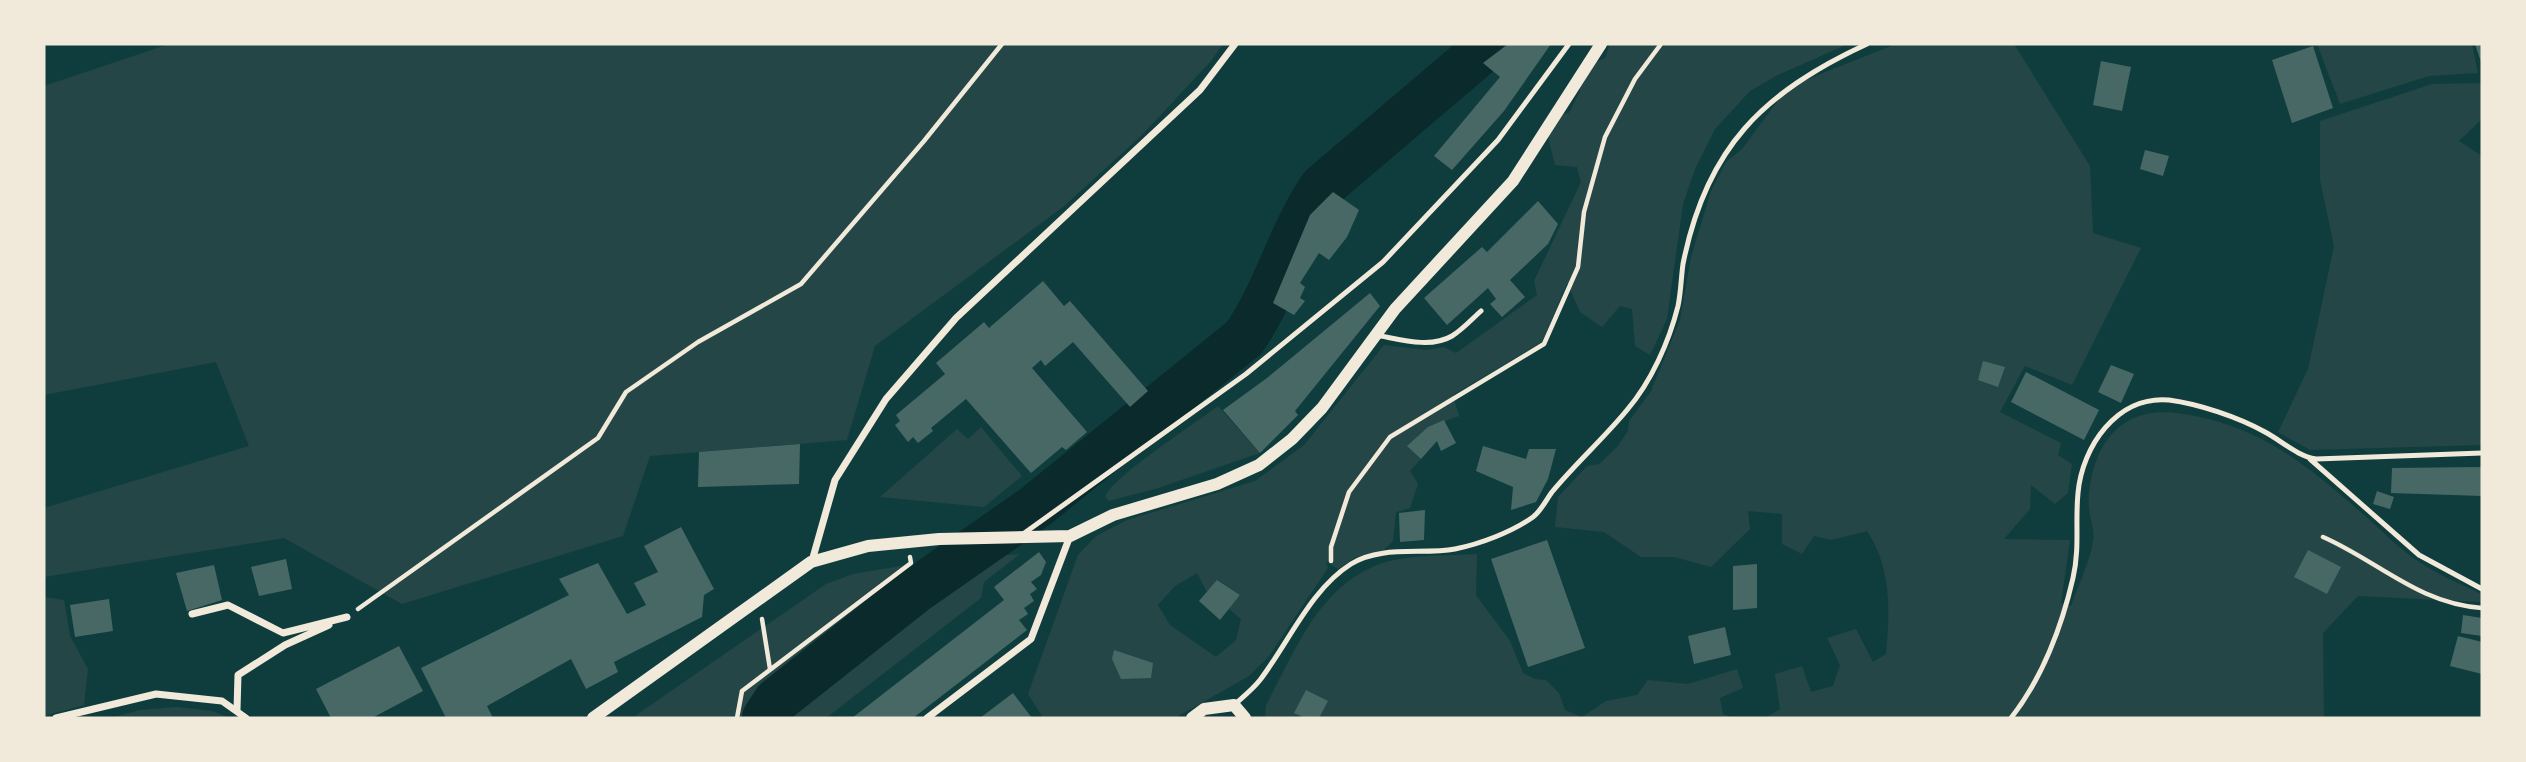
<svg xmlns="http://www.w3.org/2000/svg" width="2526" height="762" viewBox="0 0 2526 762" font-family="'Fira Sans Condensed',sans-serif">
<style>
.green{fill:#244646;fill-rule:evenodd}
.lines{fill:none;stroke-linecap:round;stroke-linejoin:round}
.river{stroke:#0a2a2b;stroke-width:46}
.building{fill:#486865}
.path{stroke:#f1e9da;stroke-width:4.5}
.service{stroke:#f1e9da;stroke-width:5}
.minor{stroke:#f1e9da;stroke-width:7}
.tertiary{stroke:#f1e9da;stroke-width:12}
</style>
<rect width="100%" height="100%" fill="#0f3d3e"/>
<path class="green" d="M169,44H1223L1211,61L1141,136L1063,207L875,346L847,440L650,456L623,536L402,604L284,538L44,577V508L249,446L216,362L44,395V86Z
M1610,44H1848L1776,76L1750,91L1715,129L1695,169L1683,204L1667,319L1650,355L1635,346L1632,309L1620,306L1602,327L1580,312L1567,283L1542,342L1453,395L1459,416L1429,427L1408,446L1421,459L1410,471L1418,484L1410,508L1396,512L1393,541L1384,550L1356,557L1338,569L1326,561L1328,568L1269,656L1249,676L1175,718H1043L1028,694L1078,555L1096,536L1127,520L1255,481L1304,445L1384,345L1426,350L1444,347L1456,353L1537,295L1534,281L1581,182L1577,167L1555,165L1548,137L1563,114L1569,113L1580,91L1579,84L1593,63L1605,58ZM1197,573L1207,592L1218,580L1240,595L1229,609L1241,619L1236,640L1216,657L1170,625L1158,605L1175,586Z
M1896,44H2014L2090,166L2093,233L2141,248L2072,385L2025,366L2000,412L2061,443L2058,455L2072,464L2068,493L2055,504L2031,485L2030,509L2004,539L2070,540L2061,603L2071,606C2078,585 2090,562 2093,541C2095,531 2090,519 2089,509C2087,490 2093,464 2102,448C2120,416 2150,408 2183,414C2261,426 2307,465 2364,515C2380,529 2395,545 2412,557C2434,573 2458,583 2482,594V602L2358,596L2323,633L2324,718H1765L1780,709L1775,674L1802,666L1811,692L1833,686L1840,665L1827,638L1856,629L1873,662L1886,654C1890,610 1892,569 1867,531L1831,540L1814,536L1802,554L1782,544V514L1748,511L1750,529L1711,567L1674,557H1641L1604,532L1555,527L1558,497L1587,466L1599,464L1618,446L1628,431L1629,421L1651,391L1680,320L1691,257L1711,191L1726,162L1742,149L1788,87Z
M2317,44H2472L2478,73L2429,76L2340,104Z
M2482,83V119L2459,141L2482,156V445L2310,450L2278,432L2308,369L2334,246L2320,180V121L2432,84Z
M1218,406L1260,453L1158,488L1109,501L1105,496C1118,473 1193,425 1218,406Z
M981,427L1022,476L984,507L880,497L957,429L968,439Z
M1020,554L984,582L981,598L826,718H768L770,708L962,558Z
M1477,554L1476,595L1510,641L1523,673L1535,679L1546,680L1559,693L1565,710L1582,717L1606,701L1637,695L1648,680L1688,684L1737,669L1743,688L1720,698L1723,714L1734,718H1265L1266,705C1296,650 1320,582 1386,562C1413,554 1448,556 1477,554Z
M936,560L752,697L748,718H632L826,584L853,574Z
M44,597L64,600L70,636L88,669L84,705L44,716Z
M177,707L213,711L229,718H110L140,710Z"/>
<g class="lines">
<path class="river" d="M765,718L776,701L915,591L1035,507L1244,338C1277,291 1289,235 1322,187L1490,44"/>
</g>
<path class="building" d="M1508,44H1551L1504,111L1452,170L1434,156L1500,77L1483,63Z
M2475,44H2482V65Z
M2313,46L2333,108L2292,123L2272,60Z
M2101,61L2131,67L2122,111L2093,105Z
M2145,150L2169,156L2163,176L2140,169Z
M1333,192L1359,210L1347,237L1329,260L1319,253L1300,283L1305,287L1300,298L1305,301L1294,315L1273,303L1310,215Z
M1538,201L1558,224L1548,244L1510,280L1525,297L1502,317L1490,304L1496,299L1488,288L1447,325L1424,298L1482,247L1487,252Z
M1043,281L1064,306L1070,301L1148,391L1130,407L1073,342L1045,366L1041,360L1032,368L1087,432L1066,450L1062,447L1031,473L966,399L931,428L933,431L918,443L913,437L908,442L895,425L900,421L896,415L945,374L936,363L984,322L989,328Z
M1370,293L1380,306L1295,411L1298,415L1260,453L1223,410L1267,378Z
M1983,361L2005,367L1998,387L1978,380Z
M2111,365L2134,374L2121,403L2098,392Z
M2026,372L2099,410L2084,440L2011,402Z
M1444,420L1456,443L1441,451L1437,441L1421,459L1407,446L1428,427Z
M800,444L799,484L698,487L699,452Z
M1483,446L1526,459L1529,449H1556L1548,479L1536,502L1511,510L1513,487L1476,471Z
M2482,467V496L2391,493L2392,468Z
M2377,491L2394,497L2390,509L2373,504Z
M1425,510L1424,540L1400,542L1399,513Z
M681,527L714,589L704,595L702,617L614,662L618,672L586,689L571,659L487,706L493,718H446L421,668L569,595L559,579L598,563L627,614L646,605L634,583L658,572L644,546Z
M1547,540L1585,648L1528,667L1491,559Z
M2308,550L2341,567L2327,594L2294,577Z
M1039,552L1046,562L1041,575L1031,582L1037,589L1030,594L1034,601L1024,608L1028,614L1019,620L1027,630L913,718H852L1004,600L994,587Z
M286,559L292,589L259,596L251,567Z
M1757,564V608L1733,610V566Z
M214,565L222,600L187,611L176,573Z
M1217,580L1240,595L1220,620L1199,601Z
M109,599L113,631L75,637L70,605Z
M2463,615L2482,618V636L2461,633Z
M1725,627L1731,655L1694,664L1688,636Z
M2458,636L2482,642V674L2450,666Z
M399,646L423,691L372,718H331L316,689Z
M1114,650L1153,663L1151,678L1121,679L1112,659Z
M1306,690L1328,701L1319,718H1305L1294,713Z
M1013,693L1032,718H980Z"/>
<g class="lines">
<path class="path" d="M2323,537C2378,561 2419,604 2482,608
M1331,561V547L1349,492L1390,437L1544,344L1578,267L1584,212L1605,137L1635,79L1661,44
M358,609L598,438L626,392L698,342L801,284L924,141L1002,44
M762,619L770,669
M737,718L742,691L911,563L910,557"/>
<path class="service" d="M1376,335C1399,339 1430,349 1452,336C1462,330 1472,319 1481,311
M2310,459L2419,555L2482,589
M1023,534L1246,374L1383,262L1498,140L1569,44
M1234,705C1243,697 1253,689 1260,680C1289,642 1311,589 1351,564C1381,545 1422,555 1455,549C1480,544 1512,532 1533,517C1541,511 1546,500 1552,492C1576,463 1604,438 1627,410C1651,382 1669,342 1678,306C1681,292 1681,278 1683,264C1706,148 1763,92 1867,44
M2011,718C2042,679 2062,626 2073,578C2080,547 2075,523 2078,493C2082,447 2117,395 2169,400C2199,404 2238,417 2265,432C2282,441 2297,456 2316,459L2482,453"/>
<path class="minor" d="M812,561L835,480L886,399L956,318L1200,90L1235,44
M192,614L228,605L283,633L347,617
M237,710L238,675L285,645L329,625
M56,718L156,694L222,701L246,718
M927,718L1031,639L1070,536"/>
<path class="tertiary" d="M593,718L811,562L868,546L939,539L1070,536L1113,515L1217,484L1259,465L1292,439L1322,408L1395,309L1513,181L1601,44
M1192,718L1204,709L1234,705L1245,718"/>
</g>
<rect width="2526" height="762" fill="none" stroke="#f1e9da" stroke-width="91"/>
</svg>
